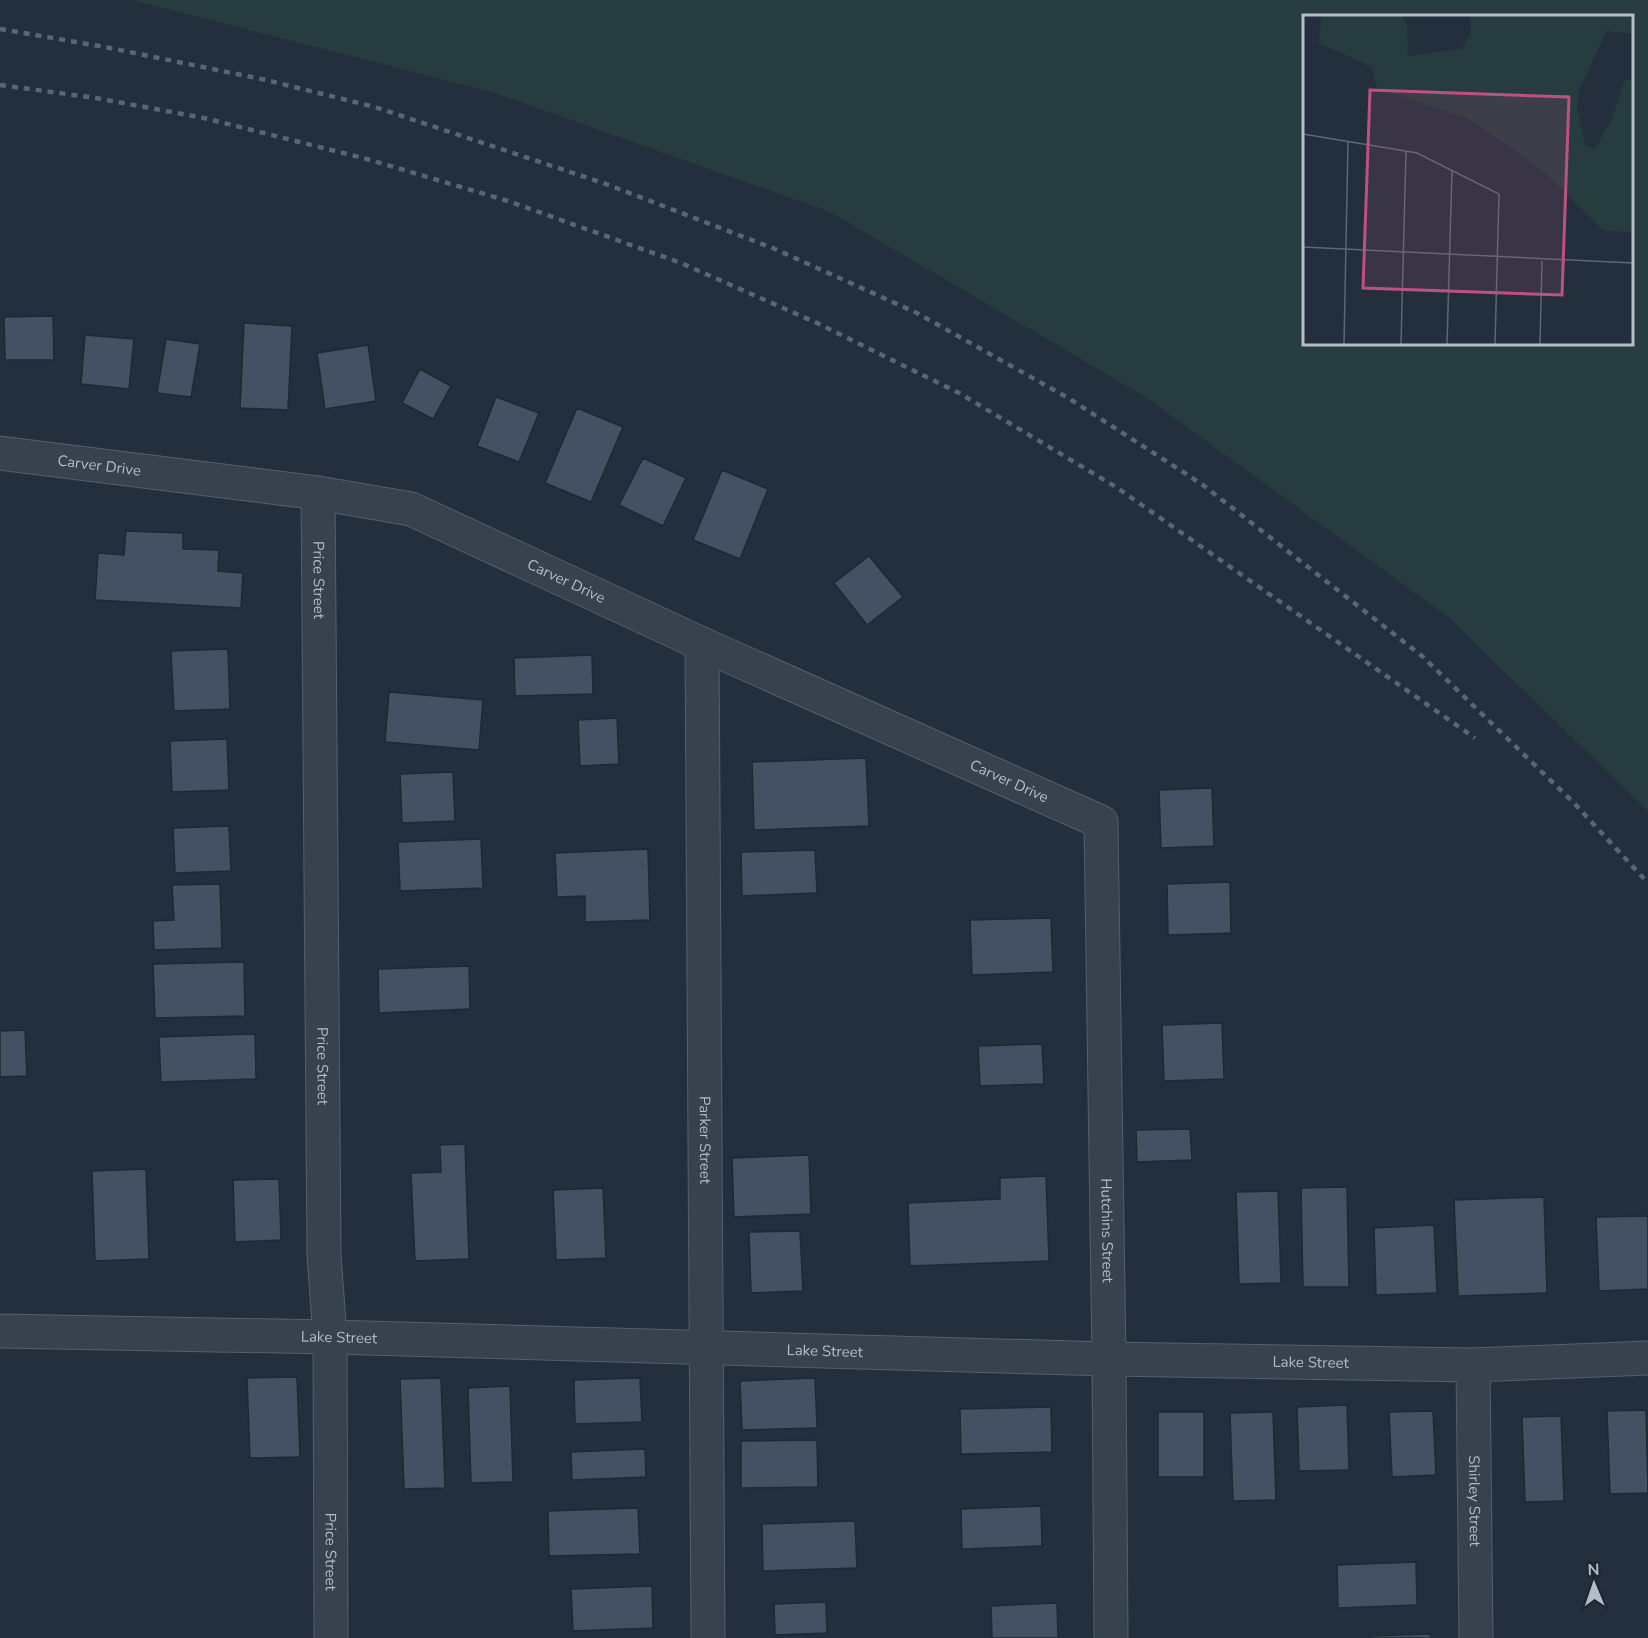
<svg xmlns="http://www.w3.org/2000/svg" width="1648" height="1638" viewBox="0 0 1648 1638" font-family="'Nunito Sans',sans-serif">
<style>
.green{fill:#263c3f;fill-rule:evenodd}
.building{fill:#455162;stroke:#1f2835;stroke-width:1.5}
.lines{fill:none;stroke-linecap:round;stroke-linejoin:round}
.minor-casing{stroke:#565f6c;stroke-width:35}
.tertiary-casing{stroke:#565f6c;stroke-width:35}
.minor{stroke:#38414e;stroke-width:33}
.tertiary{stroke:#38414e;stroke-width:33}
.rail{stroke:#5a6575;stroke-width:4.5;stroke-dasharray:6 6;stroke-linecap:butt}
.labels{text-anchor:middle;stroke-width:6;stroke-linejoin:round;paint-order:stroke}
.street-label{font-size:15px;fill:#b4bcc9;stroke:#1d2633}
.inset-road{fill:none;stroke:#5e6776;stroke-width:1.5}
.view{fill:#bd5182;fill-opacity:0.15;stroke:#bd5182;stroke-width:3}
.inset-edge{fill:none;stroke:#b4bcc9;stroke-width:3}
</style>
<rect width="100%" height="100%" fill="#242f3e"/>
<path class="green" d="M131,0H1648V811L1447,616L1144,396L830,212L492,92ZM1304,16H1632V344H1304Z"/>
<path class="building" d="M53,316L54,360H5L4,317Z
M244,323L292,326L288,410L240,408Z
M85,335L134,339L129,389L81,384Z
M166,339L200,344L191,397L157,393Z
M368,345L376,401L325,409L317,353Z
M420,369L451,386L433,419L402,403Z
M496,397L539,413L519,462L477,446Z
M577,408L623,427L591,502L545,483Z
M643,458L686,478L663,526L619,505Z
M722,470L768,489L740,559L693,540Z
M126,531L183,533V549L219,550L218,571L243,573L241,608L95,600L98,553L124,555Z
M869,556L903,597L867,625L834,583Z
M228,649L230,709L174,711L171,651Z
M592,655L593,694L515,696L514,658Z
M389,692L483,700L479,750L385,742Z
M617,718L619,764L580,766L578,720Z
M227,739L229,790L172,792L170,741Z
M866,758L869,826L754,830L752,762Z
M453,772L455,821L402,823L400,774Z
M1212,788L1214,846L1161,848L1159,790Z
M229,826L231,871L175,873L173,828Z
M481,839L483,888L400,891L398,842Z
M648,849L650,920L585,922V896L557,897L555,853Z
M815,850L817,893L742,896L741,852Z
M1230,882L1231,933L1168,935L1167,884Z
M220,884L222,948L154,950L153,921L174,920L172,885Z
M1051,918L1053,972L972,975L970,920Z
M244,962L245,1016L155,1018L153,964Z
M469,966L470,1009L379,1013L378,969Z
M1222,1023L1224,1079L1164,1081L1162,1025Z
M25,1030L27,1076L0,1077V1031Z
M255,1034L256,1079L161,1082L159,1037Z
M1042,1044L1044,1084L980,1086L978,1046Z
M1190,1129L1192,1160L1137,1162L1136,1130Z
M465,1144L469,1259L415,1261L411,1173L441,1172L440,1145Z
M809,1155L811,1214L734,1217L732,1158Z
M146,1169L149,1259L95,1261L92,1171Z
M1046,1176L1049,1261L910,1266L908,1203L1000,1199V1178Z
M279,1179L281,1240L235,1242L233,1180Z
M1347,1187L1349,1287H1303L1301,1188Z
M603,1188L606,1258L556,1260L553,1190Z
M1278,1191L1281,1283L1239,1284L1236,1192Z
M1544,1197L1547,1293L1458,1296L1454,1200Z
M1648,1216V1289L1599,1291L1596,1217Z
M1434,1225L1437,1293L1376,1295L1374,1228Z
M800,1231L803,1291L751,1293L749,1232Z
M297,1377L300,1457L250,1458L247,1378Z
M441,1378L445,1488L404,1489L400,1379Z
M640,1378L642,1422L575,1424L574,1380Z
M815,1378L817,1428L742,1430L740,1381Z
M510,1386L513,1482L471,1483L468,1388Z
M1347,1405L1349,1470L1299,1471L1297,1407Z
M1051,1407L1052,1452L961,1454L960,1409Z
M1646,1410L1648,1493L1610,1494L1607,1411Z
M1433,1411L1436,1475L1392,1477L1389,1412Z
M1158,1412H1204V1477H1158Z
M1273,1412L1276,1500L1233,1501L1230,1413Z
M1561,1416L1564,1501L1525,1502L1522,1417Z
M817,1440L818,1487L741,1488V1441Z
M645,1449L646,1477L572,1480L571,1452Z
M1041,1506L1042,1546L962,1549L961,1509Z
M638,1508L640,1554L549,1556L548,1511Z
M855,1521L857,1568L763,1571L762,1524Z
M1416,1562L1417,1605L1338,1608L1337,1565Z
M652,1586L653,1628L573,1631L571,1589Z
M826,1602L827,1633L775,1635L774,1604Z
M1057,1603L1058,1638H992L991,1606Z
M1430,1634L1431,1638H1370V1636Z"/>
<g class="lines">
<g class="minor-casing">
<g id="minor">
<path id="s1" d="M0,453L318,493L411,509L702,644L1101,822L1109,1359L1111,1638"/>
<path id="s2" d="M318,493L324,1255L330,1337L331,1638"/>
<path id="s3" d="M702,644L708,1638"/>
<path id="s4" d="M1473,1365L1476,1638"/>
</g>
</g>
<g class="tertiary-casing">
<g id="tertiary">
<path id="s5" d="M0,1331L330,1337L1109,1359L1473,1365L1648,1358"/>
</g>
</g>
<use href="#minor" class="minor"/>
<use href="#tertiary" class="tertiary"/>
<path class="rail" d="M0,29L105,47L266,80L375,107L606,184L775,249L917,313L1070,399L1203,485L1422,656L1573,802L1648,883
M0,85L96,98L204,118L367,159L508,201L681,263L817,323L959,393L1116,487L1475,738"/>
</g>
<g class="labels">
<g class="street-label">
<text dy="5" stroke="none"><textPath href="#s1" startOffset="100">Carver Drive</textPath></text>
<text dy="5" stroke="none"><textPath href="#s2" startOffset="87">Price Street</textPath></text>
<text dy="5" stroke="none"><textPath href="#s1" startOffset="586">Carver Drive</textPath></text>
<text dy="5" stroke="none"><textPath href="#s1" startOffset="1072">Carver Drive</textPath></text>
<text dy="5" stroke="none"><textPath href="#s2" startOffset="573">Price Street</textPath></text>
<text dy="5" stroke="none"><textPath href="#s3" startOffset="496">Parker Street</textPath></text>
<text dy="5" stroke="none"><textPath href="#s1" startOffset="1581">Hutchins Street</textPath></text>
<text dy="5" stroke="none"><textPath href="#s5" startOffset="339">Lake Street</textPath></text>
<text dy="5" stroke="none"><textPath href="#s5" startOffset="825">Lake Street</textPath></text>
<text dy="5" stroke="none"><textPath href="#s5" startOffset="1311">Lake Street</textPath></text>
<text dy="5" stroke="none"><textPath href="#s4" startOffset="136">Shirley Street</textPath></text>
<text dy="5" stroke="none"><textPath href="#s2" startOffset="1059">Price Street</textPath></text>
</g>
</g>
<g transform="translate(1303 15)">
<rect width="330" height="330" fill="#242f3e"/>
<path d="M18,1H99L104,11L105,41L158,34L168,18L167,1H330L329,19L304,16L276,75L274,92L282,130L292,134L309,104L321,66L330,64V217L301,216L239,155L166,104L74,73L69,52L16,28Z" fill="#263c3f"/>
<path class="inset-road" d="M0,119L114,138L196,179L192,329M0,232L330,248M41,329L45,126M98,329L103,136M144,329L149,156M237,329L239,246"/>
<path class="view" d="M67,75L266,82L259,280L60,273Z"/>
<rect width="330" height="330" class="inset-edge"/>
</g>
<g transform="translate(1594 1584) rotate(358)" stroke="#1d2633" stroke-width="4.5" paint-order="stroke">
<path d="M0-4.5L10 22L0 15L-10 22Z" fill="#b4bcc9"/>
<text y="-9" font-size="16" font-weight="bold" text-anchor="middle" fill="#b4bcc9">N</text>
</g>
</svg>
